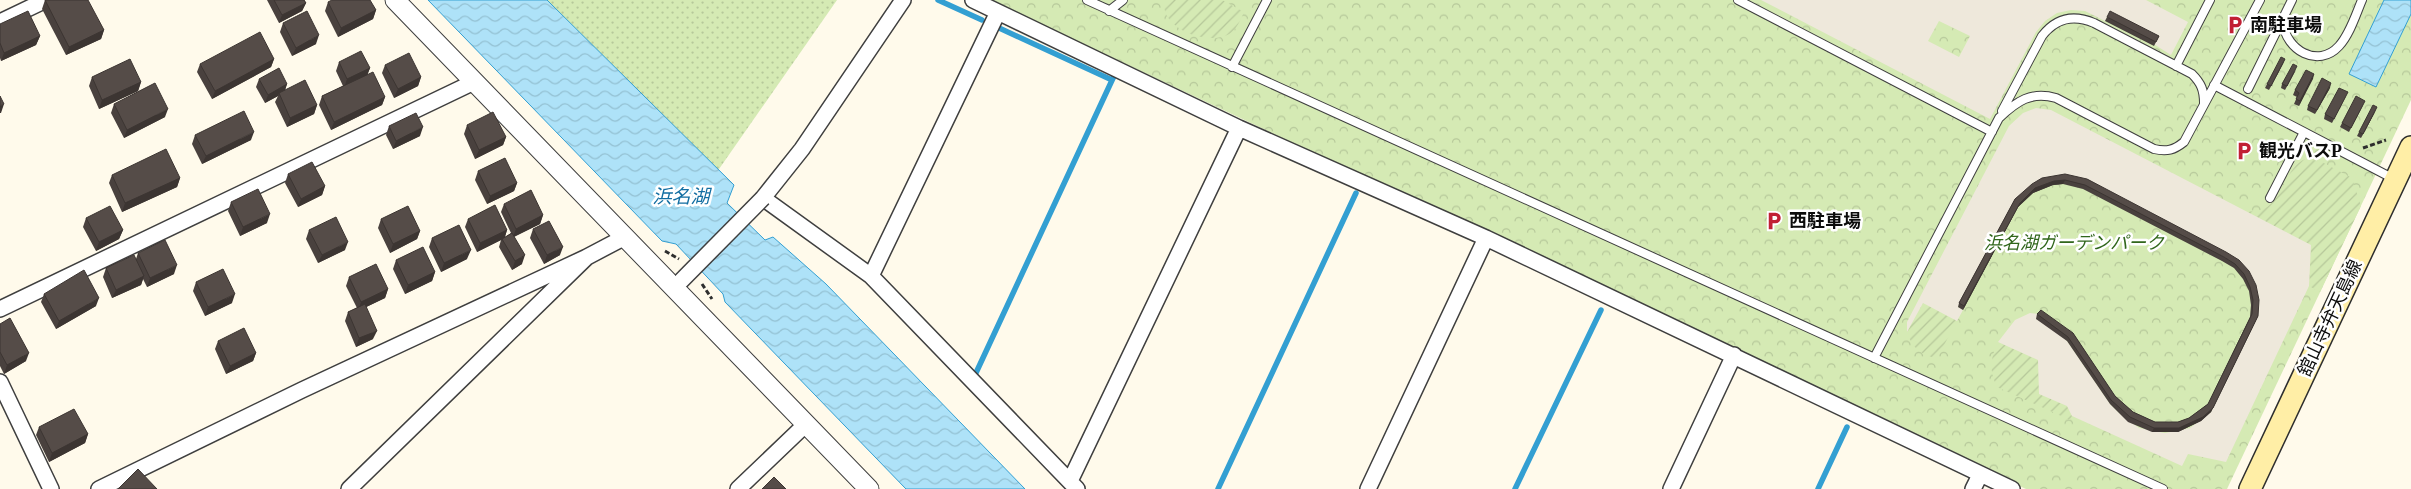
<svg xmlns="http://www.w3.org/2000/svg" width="2411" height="489" viewBox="0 0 2411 489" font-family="'Times New Roman','Noto Sans JP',serif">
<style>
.grass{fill:url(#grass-dots)}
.park{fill:url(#park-crowns)}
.garden{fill:url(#garden-furrows)}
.plaza{fill:#eee8db;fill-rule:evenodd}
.water{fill:url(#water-waves);stroke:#339fd2}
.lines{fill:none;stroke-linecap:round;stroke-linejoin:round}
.stream{stroke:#339fd2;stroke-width:5.5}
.service-casing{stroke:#3f3f3f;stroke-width:10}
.minor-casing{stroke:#3f3f3f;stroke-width:18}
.tertiary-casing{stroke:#3f3f3f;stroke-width:21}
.secondary-casing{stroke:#2e2e2e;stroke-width:24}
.path{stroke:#2e2e2e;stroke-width:3;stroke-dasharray:5 2.5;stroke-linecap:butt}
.service{stroke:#fff;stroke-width:8}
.minor{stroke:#fff;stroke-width:15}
.tertiary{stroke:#fff;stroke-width:19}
.secondary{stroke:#ffeea6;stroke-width:21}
.minor-bridge-casing{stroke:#3f3f3f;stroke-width:18;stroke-linecap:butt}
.minor-bridge{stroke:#fff;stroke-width:15}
.wall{fill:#49413e}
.shaded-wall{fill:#3c3532}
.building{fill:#554c48;stroke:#3c3532}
.labels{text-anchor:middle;stroke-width:5;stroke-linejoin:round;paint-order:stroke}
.poi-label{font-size:18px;font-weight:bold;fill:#0c0c0c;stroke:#fff;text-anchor:start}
.park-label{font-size:18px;font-style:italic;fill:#30661b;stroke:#fff}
.street-label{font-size:18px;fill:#0c0c0c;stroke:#fff}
.water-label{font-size:19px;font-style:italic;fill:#126ea2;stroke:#fff}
</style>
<defs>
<pattern id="grass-dots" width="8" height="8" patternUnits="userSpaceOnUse" patternTransform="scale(1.25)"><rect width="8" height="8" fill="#d5eab4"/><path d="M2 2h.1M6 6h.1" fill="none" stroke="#b6c89a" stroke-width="1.8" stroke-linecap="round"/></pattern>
<pattern id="park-crowns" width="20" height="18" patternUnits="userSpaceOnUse" patternTransform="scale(1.25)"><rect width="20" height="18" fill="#d5eab4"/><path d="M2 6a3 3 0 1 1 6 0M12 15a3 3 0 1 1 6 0" fill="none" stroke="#b6c89a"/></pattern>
<pattern id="garden-furrows" width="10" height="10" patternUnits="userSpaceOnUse" patternTransform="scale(1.25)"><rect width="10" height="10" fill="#d5eab4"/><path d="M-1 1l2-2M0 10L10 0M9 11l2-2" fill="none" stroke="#b6c89a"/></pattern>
<pattern id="water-waves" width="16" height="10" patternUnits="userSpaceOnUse" patternTransform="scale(1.25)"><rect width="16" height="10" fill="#aee2f8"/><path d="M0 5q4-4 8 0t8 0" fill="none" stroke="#94c1d3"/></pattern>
</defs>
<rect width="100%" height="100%" fill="#fffaeb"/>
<path class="grass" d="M507,0H837L703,192Z"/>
<path class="park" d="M990,0H2411V100L2227,489H2026Z"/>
<path class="garden" d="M1165,0H1222L1244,12C1241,18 1238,27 1232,32C1211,49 1157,28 1165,0Z
M2305,159L2320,161L2352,178L2361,206L2320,292L2309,286L2311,245L2245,211C2285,216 2279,171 2305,159Z
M1923,303L1957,321L1937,358C1922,356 1911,347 1907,332Z
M1998,342L2038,360L2039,394L2067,406L2072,416L2070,420L1997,387C1989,371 1990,358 1998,342Z"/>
<path class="plaza" d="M1761,0H2146L2188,22L2171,55L2108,15L2105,21L2085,11L2071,10L2057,13L2045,21L2036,32L1990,119ZM1939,21L1970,36L1959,57L1928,41Z
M2036,108L2051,110L2311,245L2309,286L2226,462L2188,454L2182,466L2072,416L2067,406L2039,394L2038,360L1998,342L2015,320L2030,313L2039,314L2067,341L2110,404L2119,413L2139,428L2165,433L2190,428L2211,412L2256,320L2257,304L2237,264L2063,179L2021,195L1958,307L1963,310L1957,321L1923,303L1907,332V322L2009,126L2023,113Z"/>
<path class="water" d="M428,0H547L734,185L727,203L765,240L773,237L826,284L1025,489H906L725,302L723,294L676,244L662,241Z
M2384,0H2411V14L2376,87L2349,74Z"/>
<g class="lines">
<path class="stream" d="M938,0L982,20
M997,27L1112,80
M975,375L1114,76
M1218,489L1356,193
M1515,489L1601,310
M1818,489L1847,427"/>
<g class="service-casing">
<path id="service" d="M1087,0L2163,489
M1738,0L1992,132
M1109,11L1123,0
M2283,23C2286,50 2318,69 2339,46C2350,34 2356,14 2362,0
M2176,66L2210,0
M1232,67L1267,0
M2214,85L2394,179
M2248,89L2292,0
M2002,111L2042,36C2056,18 2073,14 2094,23L2192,74C2201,83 2204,90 2204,103
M2270,198L2304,132
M1874,358L1999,118C2017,101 2031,91 2056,98L2154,149C2167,152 2174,150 2184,142L2260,0"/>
</g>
<g class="minor-casing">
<path id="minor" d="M903,0L802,149L763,198L871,276L1077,489
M973,0L1239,128L1486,238L2012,489
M0,22L46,0
M871,276L998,12
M0,309L474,82
M0,382L51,489
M1070,481L1239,128
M99,489L302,390L587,257
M349,489L587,257L625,237
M738,489L806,424
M1368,489L1486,238
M1671,489L1734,355
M1973,489L1980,475"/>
</g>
<g class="tertiary-casing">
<path id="tertiary" d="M395,0L869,489"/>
</g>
<g class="secondary-casing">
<path id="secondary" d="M2250,489L2411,147"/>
</g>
<path class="path" d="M2363,148L2386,140
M665,251L679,259
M702,284L712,299"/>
<use href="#service" class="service"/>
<use href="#minor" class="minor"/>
<use href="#tertiary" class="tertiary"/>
<use href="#secondary" class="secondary"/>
<g class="minor-bridge-casing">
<path id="minor-bridge" d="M681,281L763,198"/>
</g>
<use href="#minor-bridge" class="minor-bridge"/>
</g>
<path class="wall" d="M45,0L104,30L101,39L66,55L42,9Z
M267,0H304L306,3L302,11L279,23Z
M328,2L376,10L373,19L338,37L325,11Z
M2107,17L2159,36L2154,46L2105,21Z
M283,23L316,44L292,56L280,32Z
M0,24L40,36L36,45L1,61L0,58Z
M274,59L271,67L212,99L197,72L200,64Z
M2285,59L2269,90L2265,88L2267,84Z
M339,62L370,68L367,75L385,97L382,105L331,130L319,105L322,96L343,86L336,71Z
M385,65L421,77L418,86L394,98L382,73Z
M2296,70L2285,90L2281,88L2282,84Z
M2314,74L2299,106L2294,104L2297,97L2293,95L2295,90Z
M92,77L141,82L138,91L99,109L89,86Z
M259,79L287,84L285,90L317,105L314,114L287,127L275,102L278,96L265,103L256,87Z
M2330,88L2315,114L2307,110L2308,106Z
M2346,96L2332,123L2324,119L2325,114Z
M114,104L165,117L124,138L111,113Z
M2363,105L2349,132L2340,127L2342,123Z
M2375,112L2361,138L2357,136L2359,132Z
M467,125L506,137L503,145L475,159L464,134Z
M389,126L420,136L393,149L386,135Z
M195,135L251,140L202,164L192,144Z
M478,171L517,183L514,191L487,204L475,180Z
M288,174L325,186L322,195L298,207L285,183Z
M112,175L180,178L177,187L122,212L109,183Z
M2042,178L2087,179L2249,271L2258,316L2211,412L2201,421L2178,432H2152L2128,422L2110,404L2067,341L2036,319L2037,314L2073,333L2115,396L2133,412L2155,422H2178L2189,418L2208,404L2250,317L2251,305L2249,291L2243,279L2234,268L2222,261L2083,189L2063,184L2053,185L2033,193L2018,207L1963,310L1958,307L1959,303L2015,199Z
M231,202L267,223L240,236L228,211Z
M504,204L543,215L540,224L514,237L522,264L512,270L499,247L501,240L477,252L465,227L468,219L507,230L505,237L511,233L501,212Z
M86,218L123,230L119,239L96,251L83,227Z
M381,219L420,231L417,239L390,253L378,228Z
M533,229L560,255L544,264L530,238Z
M309,230L345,250L318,263L306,239Z
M432,238L467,259L441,272L429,247Z
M138,253L174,274L147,287L143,279L141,285L112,298L103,277L106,268L136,259Z
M396,260L435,272L432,281L405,294L393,269Z
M349,277L388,289L385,298L366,307L373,339L356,347L345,321L348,312L357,308L346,286Z
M196,282L232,303L205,316L193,291Z
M44,294L96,306L56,329L41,302Z
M0,324L26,361L4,374L0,366Z
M218,341L256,353L253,361L226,374L215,349Z
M39,427L88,434L85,443L49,462L36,435Z"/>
<path class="shaded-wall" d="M306,3L302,11L279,23L282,15Z
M376,10L373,19L338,37L341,28Z
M104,30L101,39L66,55L69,47Z
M319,35L316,44L292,56L296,48Z
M40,36L36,45L1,61L4,53Z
M274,59L271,67L212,99L215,91Z
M2285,59L2283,64L2269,90L2271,86Z
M370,68L367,76L344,88L347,79Z
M2314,74L2313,79L2299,106L2300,101Z
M421,77L418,86L394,98L398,89Z
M141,82L138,91L99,109L102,100Z
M2331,83L2330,88L2315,114L2317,110Z
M287,84L284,93H279L278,96L265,103L268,95Z
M385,97L382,105L331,130L334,122Z
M4,104L1,113H0V106Z
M317,105L314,114L287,127L290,118Z
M2377,107L2375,112L2361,138L2363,134Z
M168,109L165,117L124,138L127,130Z
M423,127L420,136L393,149L396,141Z
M254,132L251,140L202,164L206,156Z
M506,137L503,145L475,159L479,150Z
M180,178L177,187L122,212L125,203Z
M2065,180L2063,184L2053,185L2033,193L2018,207L1963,310L1964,306L2020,203L2035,188L2054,181Z
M517,183L514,191L487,204L490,196Z
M325,186L322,195L298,207L301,199Z
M270,214L267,223L240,236L243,227Z
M543,215L540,224L513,237L516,229Z
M123,230L119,239L96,251L99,242Z
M507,230L504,239H502L501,240L477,252L480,243Z
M420,231L417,239L390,253L393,244Z
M348,242L345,250L318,263L322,255Z
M563,247L560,255L544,264L547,255Z
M471,250L467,259L441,272L444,263Z
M525,255L522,264L512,270L515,261Z
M177,265L174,274L147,287L150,278Z
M435,272L432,281L405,294L408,285Z
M144,276L141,285L112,298L116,290Z
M388,289L385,298L358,311L361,302Z
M235,294L232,303L205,316L208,307Z
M99,298L96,306L56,329L59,321Z
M2258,316L2211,412L2201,421L2178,432H2152L2154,428L2203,417Z
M377,331L373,339L356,347L359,338Z
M29,353L26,361L4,374L7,365Z
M256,353L253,361L226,374L230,366Z
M88,434L85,443L49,462L52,453Z"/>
<path class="building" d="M45,0H88L104,30L69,47Z
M274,0H304L306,3L282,15Z
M332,0H370L376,10L341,28L328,2Z
M28,11L40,36L4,53L0,43V24Z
M307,11L319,35L296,48L283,23Z
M2110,11L2159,36L2156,42L2107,17Z
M260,32L274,59L215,91L200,64Z
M361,51L370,68L347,79L339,62Z
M409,53L421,77L398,89L385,65Z
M2281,57L2285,59L2271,86L2267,84Z
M130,59L141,82L102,100L92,77Z
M2293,64L2297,66L2287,86L2282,84Z
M279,68L287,84L268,95L259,79Z
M2306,70L2314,74L2300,101L2296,99L2299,93L2295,90Z
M373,72L385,97L334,122L322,96Z
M2322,78L2331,83L2317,110L2308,106Z
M305,80L317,105L290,118L279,93Z
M155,83L168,109L127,130L114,104Z
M2339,88L2348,92L2334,119L2325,114Z
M0,96L4,104L0,106Z
M2356,96L2365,101L2351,128L2342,123Z
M2373,105L2377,107L2363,134L2359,132Z
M244,111L254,132L206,156L195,135Z
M493,112L506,137L479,150L467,125Z
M416,113L423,127L396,141L389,126Z
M166,149L180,178L125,203L112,175Z
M505,158L517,183L490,196L478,171Z
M312,162L325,186L301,199L288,174Z
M2065,174L2087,179L2226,252L2239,260L2249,271L2256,285L2259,300L2258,316L2213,408L2203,417L2179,428H2154L2130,417L2111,400L2068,337L2037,314L2041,310L2073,333L2115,396L2133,412L2155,422H2178L2189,418L2208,404L2252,314L2253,300L2250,287L2244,274L2235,264L2224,257L2085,185L2065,180L2054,181L2035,188L2020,203L1964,306L1959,303L2015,199L2032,184L2042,178Z
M258,189L270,214L243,227L231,202Z
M531,190L543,215L516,229L504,204Z
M495,205L507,230L480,243L468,219Z
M110,206L123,230L99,242L86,218Z
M408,206L420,231L393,244L381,219Z
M336,217L348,242L322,255L309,230Z
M549,221L563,247L547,255L533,229Z
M459,225L471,250L444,263L432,238Z
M512,233L525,255L515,261L502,239Z
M165,240L177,265L150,278L138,253Z
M423,247L435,272L408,285L396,260Z
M134,255L144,276L116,290L106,268Z
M376,264L388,289L361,302L349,277Z
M223,269L235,294L208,307L196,282Z
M84,270L99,298L59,321L44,294Z
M365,304L377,331L359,338L348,312Z
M10,318L29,353L7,365L0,352V324Z
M244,328L256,353L230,366L218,341Z
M74,409L88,434L52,453L39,427Z
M138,469L157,489H118Z
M774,477L786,489H762Z"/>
<defs>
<g id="parking-bare" transform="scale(1.5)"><path d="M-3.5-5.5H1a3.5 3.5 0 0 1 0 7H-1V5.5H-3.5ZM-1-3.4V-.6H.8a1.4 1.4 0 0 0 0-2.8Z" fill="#c12034" stroke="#fff" stroke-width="2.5" paint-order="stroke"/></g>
</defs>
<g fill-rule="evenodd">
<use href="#parking-bare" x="2235" y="25"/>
<use href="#parking-bare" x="2244" y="151"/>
<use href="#parking-bare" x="1774" y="221"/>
</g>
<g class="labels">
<g class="poi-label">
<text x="2250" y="31">南駐車場</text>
<text x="2259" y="157">観光バスP</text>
<text x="1789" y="227">西駐車場</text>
</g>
<g class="park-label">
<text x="2074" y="249">浜名湖ガーデンパーク</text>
</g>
<g class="street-label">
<text transform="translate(2330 318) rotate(-65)" y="6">舘山寺弁天島線</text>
</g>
<g class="water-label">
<text x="681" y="203">浜名湖</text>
</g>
</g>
</svg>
